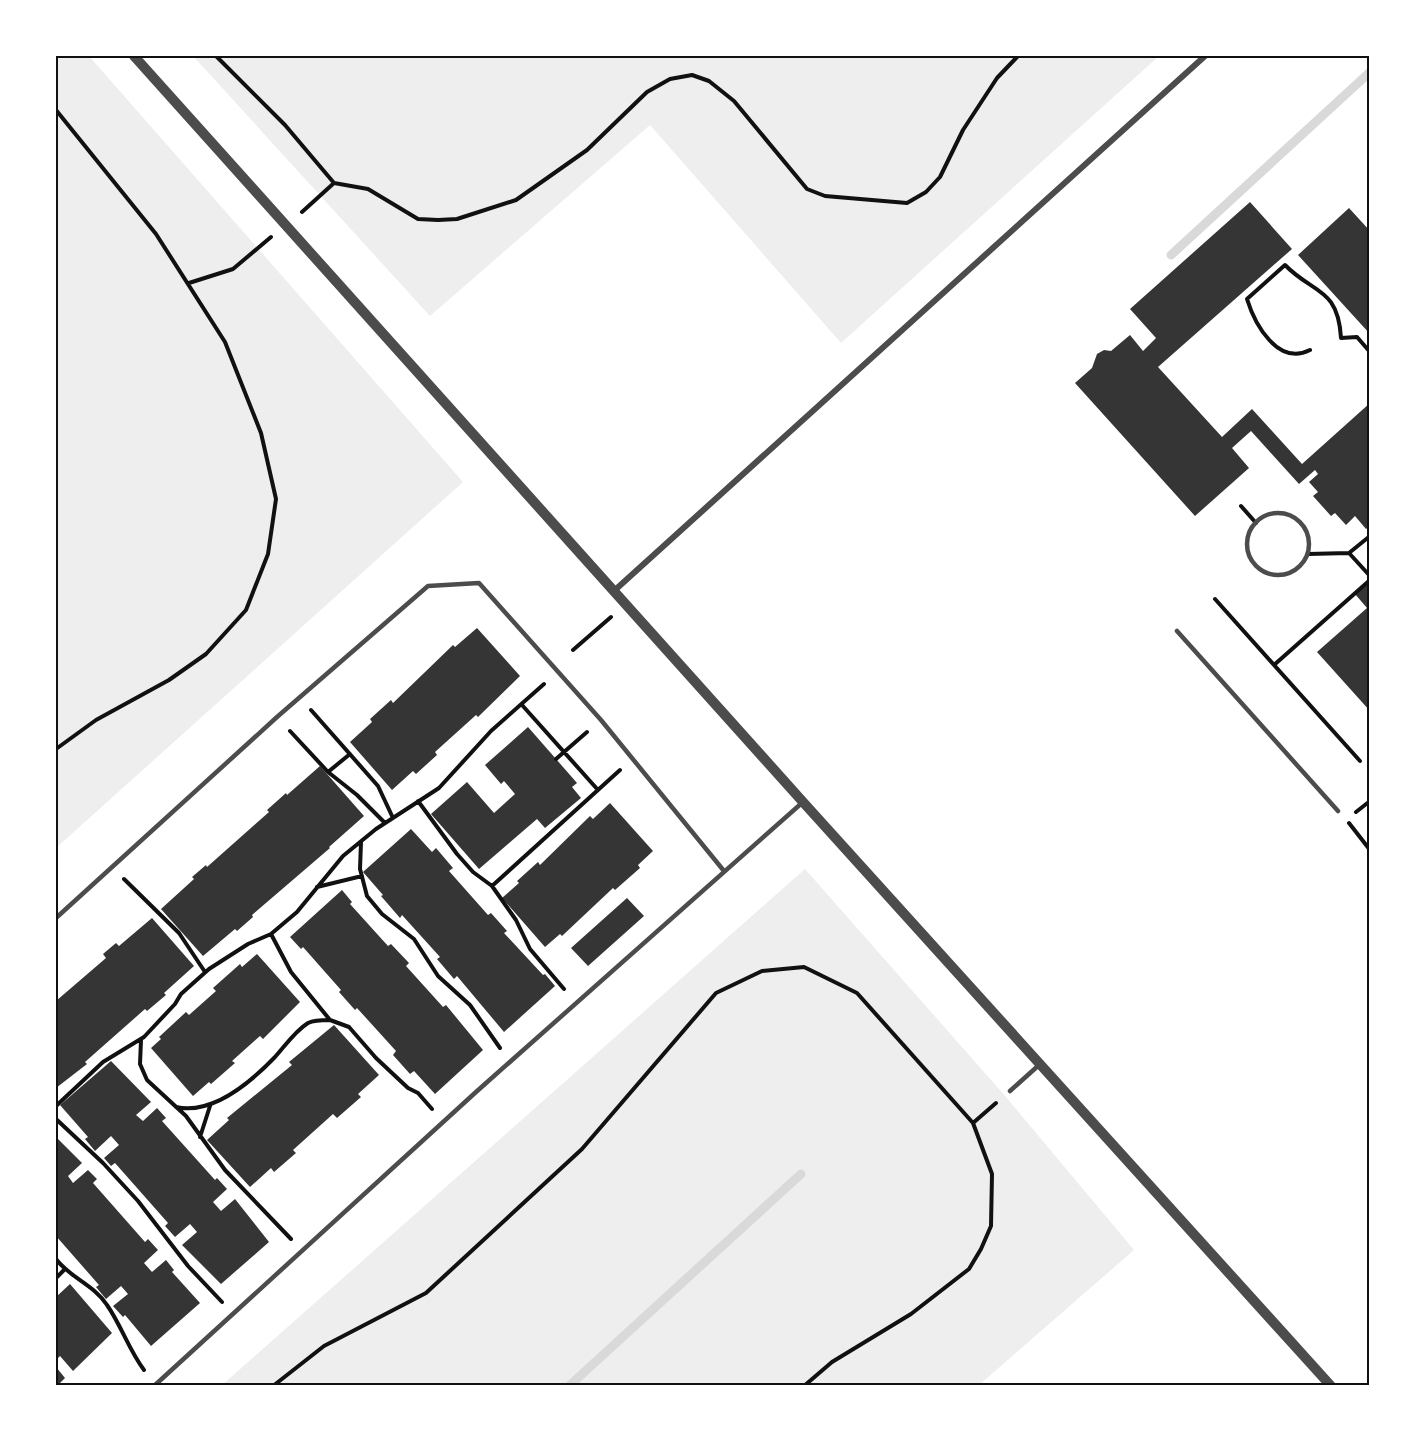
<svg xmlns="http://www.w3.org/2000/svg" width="1425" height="1441" viewBox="0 0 1425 1441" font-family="Lato,sans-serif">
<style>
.green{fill:#eee}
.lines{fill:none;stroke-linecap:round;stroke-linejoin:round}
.stream{stroke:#d9d9d9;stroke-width:9}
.building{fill:#353535}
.path{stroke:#111;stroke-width:4}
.service{stroke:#4c4c4c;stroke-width:4.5}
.minor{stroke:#4c4c4c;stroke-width:6}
.tertiary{stroke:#4c4c4c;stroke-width:10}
.neatline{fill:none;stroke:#111;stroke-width:2}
</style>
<rect width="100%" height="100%" fill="#fff"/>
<path class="green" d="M56,56H89L463,482L56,848Z
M193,56H1159L841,343L650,125L430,316Z
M805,869L1006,1097L1134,1250L979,1385L221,1386Z"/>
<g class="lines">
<path class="stream" d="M1171,255L1370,72
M569,1386L801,1174"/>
</g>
<path class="building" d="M1250,202L1292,249L1158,367L1222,437L1252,409L1302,464L1370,403V526L1366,529L1355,516L1346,525L1335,513L1331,516L1313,496L1318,492L1309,482L1318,474L1315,470L1299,484L1251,431L1232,448L1249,468L1195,516L1075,383L1092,368L1097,354L1104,350L1111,351L1130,335L1143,351L1156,338L1130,309Z
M1349,208L1370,231V334L1298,255Z
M1370,581V711L1317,652L1367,608L1355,594Z
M477,628L520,676L478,717L476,715L435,752L437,755L416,774L413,771L392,790L350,742L372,722L370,719L391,700L393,703L453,645L455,647Z
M528,727L577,783L572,787L581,798L545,828L537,819L479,869L431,814L467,782L494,813L515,794L504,781L501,784L485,765Z
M320,766L364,816L329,847L330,848L252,915L253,917L237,931L235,929L203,956L161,909L194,879L192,877L206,865L207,867L269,812L267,810L286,793L287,795Z
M610,803L653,851L638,865L640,868L615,890L613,888L562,936L560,934L545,947L502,898L519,883L517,881L538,862L540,865L590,816L593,819Z
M411,829L432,852L436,848L453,868L449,871L488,915L491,913L507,931L504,933L543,975L545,974L555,986L504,1032L457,976L454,979L437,959L440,957L402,915L400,918L381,896L383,895L363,872Z
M342,890L352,902L350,904L388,946L391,944L409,963L406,966L443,1007L446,1005L483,1050L435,1094L414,1071L410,1074L393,1055L396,1051L357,1008L355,1010L339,992L341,990L303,947L301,949L290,937Z
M627,898L644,916L588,966L571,948Z
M152,918L194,966L164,993L166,995L147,1011L145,1009L85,1062L87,1064L56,1088V1001L106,958L103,954L116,943L119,946Z
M257,954L300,1002L263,1039L260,1036L232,1061L235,1063L211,1084L209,1082L193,1096L151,1048L161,1039L159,1037L186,1012L189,1015L216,991L213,988L240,964L242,967Z
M334,1025L379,1075L358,1094L361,1097L337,1118L333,1114L293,1150L296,1153L274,1172L271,1168L250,1187L207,1140L229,1120L227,1118L292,1065L289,1062Z
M111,1061L151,1102L136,1115L143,1121L157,1108L166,1118L162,1121L215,1180L217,1178L227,1189L213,1202L221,1211L235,1199L269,1242L221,1284L182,1245L197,1232L190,1224L175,1237L165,1226L168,1223L115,1163L111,1166L104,1158L119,1145L111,1136L95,1151L85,1139L88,1137L60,1105Z
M56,1137L82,1163L68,1176L73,1183L88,1170L97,1179L93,1183L145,1242L148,1239L158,1250L144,1263L152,1272L166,1260L174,1270L172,1272L200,1303L151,1346L125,1315L123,1317L113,1306L128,1294L121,1286L106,1299L96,1287L99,1285L56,1236Z
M70,1284L112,1333L73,1371L60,1356L56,1360V1297Z
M56,1367L65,1378L57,1386H56Z"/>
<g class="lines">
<path class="path" d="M216,56L285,125L334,183L368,189L418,219L438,220L457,219L516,200L587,150L647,92L670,79L692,75L709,81L734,101L807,189L825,196L907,203L926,192L940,177L963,130L997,78L1018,56
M56,110L156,234L225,342L261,433L276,499L268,554L246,610L206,654L169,680L96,720L56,749
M302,212L334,183
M189,283L233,269L271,237
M1310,350C1278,366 1255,325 1247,299L1285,265C1313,294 1338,287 1341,338L1357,337L1370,352
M1241,506L1256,523
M1349,553L1370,536
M1308,554L1349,553L1370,576
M1215,599L1360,761
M573,650L611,617
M1274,665L1370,580
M522,705L598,790
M311,710L378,786L393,818
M290,731L328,772L350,754
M556,759L587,732
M328,772L357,795L385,823
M418,801L457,854L473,872L492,886L516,920L530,949L564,989
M1356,812L1370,801
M1349,823L1370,850
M361,842L360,869L367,896L382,914L414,939L438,976L470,1005L500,1048
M124,879L179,933L205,972
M492,886L620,770
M317,887L362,876
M271,934L291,972L330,1020L349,1027L376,1058L408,1088L418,1093L432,1109
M141,1040L140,1064L147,1080L186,1116L225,1170L291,1239
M56,1106L103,1062L144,1037L175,1004L181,994L209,969L248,944L271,934L297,912L343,856L376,829L439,788L491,731L544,684
M176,1107C212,1115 251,1082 275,1057C285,1046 295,1031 308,1023C314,1020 324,1020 330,1020
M56,1119L103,1163L138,1201L188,1266L222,1302
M973,1123L996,1103
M200,1137L210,1106
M56,1259C69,1277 94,1285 107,1305C121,1325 129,1350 144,1370
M56,1278L64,1270
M273,1386L324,1346L426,1293L582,1149L716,993L762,971L804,967L857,993L973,1123L992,1174L991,1226L981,1249L969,1269L911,1314L832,1362L804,1386"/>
<path class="service" d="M1247 544a31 31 0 1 1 62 0a31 31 0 1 1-62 0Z
M1177,631L1338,811
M56,918L277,717L428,586L479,583L601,720L724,871
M1010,1091L1039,1065
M154,1386L476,1092L803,802"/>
<path class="minor" d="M615,590L1205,56"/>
<path class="tertiary" d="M134,56L803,802L1331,1386"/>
</g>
<rect width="1425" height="1441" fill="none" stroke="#ffffff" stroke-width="114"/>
<rect x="57" y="57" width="1311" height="1327" class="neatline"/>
</svg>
